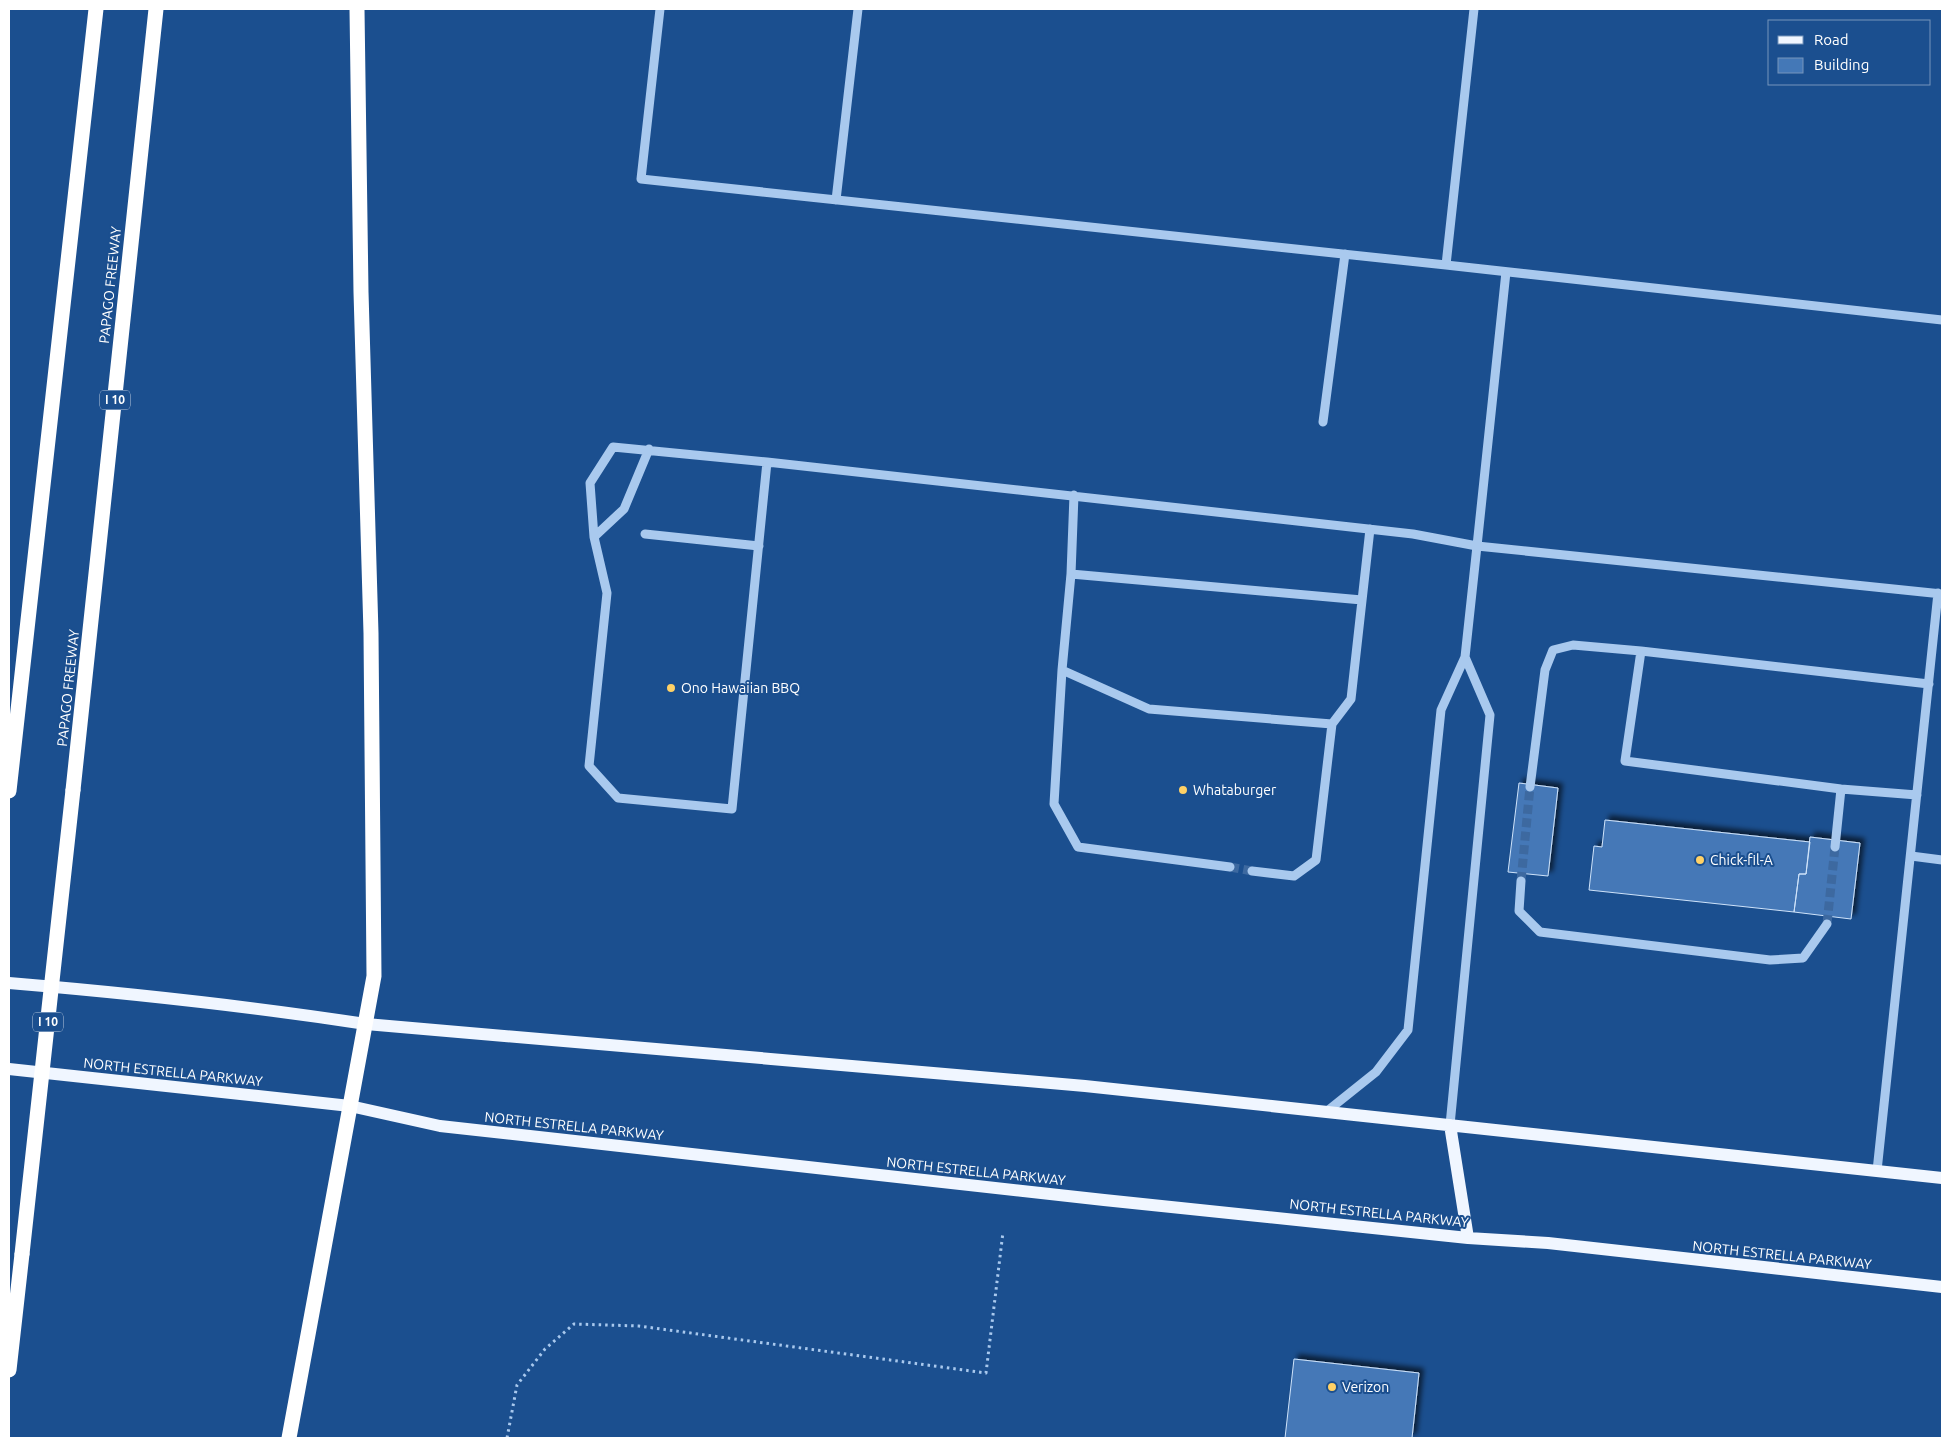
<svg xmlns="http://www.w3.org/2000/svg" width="1951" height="1447" viewBox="0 0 1951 1447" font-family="Ubuntu,sans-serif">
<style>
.building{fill:#4478b7;stroke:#cfe3fa;filter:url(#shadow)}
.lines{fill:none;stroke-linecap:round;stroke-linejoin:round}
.minor-tunnel{stroke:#3d69a0;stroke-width:9;stroke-dasharray:9 4.5;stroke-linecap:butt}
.path{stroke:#a9c9ee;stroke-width:3;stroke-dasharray:2.5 4;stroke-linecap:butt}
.minor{stroke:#a9c9ee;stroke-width:9}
.major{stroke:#f0f6ff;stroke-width:12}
.highway{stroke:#fff;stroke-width:15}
.highway-bridge{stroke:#fff;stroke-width:15}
.poi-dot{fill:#ffd166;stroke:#1b4f8f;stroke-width:2}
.labels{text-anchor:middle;stroke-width:4;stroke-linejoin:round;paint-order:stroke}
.shield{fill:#1b4f8f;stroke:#bbcadd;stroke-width:1}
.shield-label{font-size:12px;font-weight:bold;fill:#fff}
.street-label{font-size:14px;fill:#fff;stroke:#1b4f8f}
.poi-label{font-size:14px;fill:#fff;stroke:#1b4f8f;text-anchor:start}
</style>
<defs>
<filter id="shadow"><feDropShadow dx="4.5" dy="-4.5" stdDeviation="2.5" flood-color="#0009"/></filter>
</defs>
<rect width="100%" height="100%" fill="#1b4f8f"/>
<path class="building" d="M1519,783L1558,788L1548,876L1508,872Z
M1605,820L1810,842L1806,874H1799L1794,912L1589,890L1594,846L1602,847Z
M1810,837L1860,843L1851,919L1794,912L1799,874H1806Z
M1294,1359L1419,1373L1412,1438H1285Z"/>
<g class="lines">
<path class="minor-tunnel" d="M1230,867L1252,871
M1521,881L1530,787
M1827,924L1835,847"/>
<path class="path" d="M507,1438L517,1385L545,1349L574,1324L639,1326L986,1373L1003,1232"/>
<path class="minor" d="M660,9L641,179L1446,265
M1474,9L1446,265L1942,320
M836,200L858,9
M1323,422L1345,254
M767,462L613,447L590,483L594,537L607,593L589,766L618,798L732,809L767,462L1413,534L1477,546L1506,272
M1074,495L1071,574L1062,670L1149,709L1332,724L1351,699L1370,529
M645,534L759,546
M594,537L624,509L649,449
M1071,574L1362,600
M1062,670L1054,804L1078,847L1230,867
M1530,787L1545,670L1553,650L1573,645L1641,651
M1917,795L1841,789L1625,761L1641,651L1929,684
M1835,847L1841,789
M1911,856L1942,860
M1252,871L1294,876L1316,860L1332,724
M1521,881L1519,911L1540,932L1770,960L1803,958L1827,924
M1326,1112L1376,1072L1408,1030L1441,710L1465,657L1477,546L1942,594
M1450,1125L1490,715L1465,657
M1877,1171L1938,593"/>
<path class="major" d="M9,983C128,993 248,1006 366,1024L1085,1086L1942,1178
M9,1069L350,1106L440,1126L1104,1200L1468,1238L1548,1243L1942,1287
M1450,1125L1468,1238"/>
<path class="highway" d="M73,790L156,9
M9,791L96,9
M9,1370L22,1254
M289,1438L374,976L371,633L361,292L357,9"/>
<path class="highway-bridge" d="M22,1254L73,790"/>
</g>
<g class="poi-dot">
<circle cx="671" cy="688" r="5"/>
<circle cx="1183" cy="790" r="5"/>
<circle cx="1700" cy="860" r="5"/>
<circle cx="1332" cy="1387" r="5"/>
</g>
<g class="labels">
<g class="shield">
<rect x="100" y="390.5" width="30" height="19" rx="4"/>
<rect x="33" y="1012.5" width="30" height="19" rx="4"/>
</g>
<g class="shield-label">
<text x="115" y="404">I 10</text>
<text x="48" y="1026">I 10</text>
</g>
<g class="street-label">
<text transform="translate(110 285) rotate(-84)" y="5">PAPAGO FREEWAY</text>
<text transform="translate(68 688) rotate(-84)" y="5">PAPAGO FREEWAY</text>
<text transform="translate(173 1072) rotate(6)" y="5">NORTH ESTRELLA PARKWAY</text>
<text transform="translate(574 1126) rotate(6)" y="5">NORTH ESTRELLA PARKWAY</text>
<text transform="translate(976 1171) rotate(6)" y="5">NORTH ESTRELLA PARKWAY</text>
<text transform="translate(1379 1213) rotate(6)" y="5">NORTH ESTRELLA PARKWAY</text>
<text transform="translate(1782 1255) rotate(6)" y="5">NORTH ESTRELLA PARKWAY</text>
</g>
<g class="poi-label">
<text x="681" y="693">Ono Hawaiian BBQ</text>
<text x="1193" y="795">Whataburger</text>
<text x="1710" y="865">Chick-fil-A</text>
<text x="1342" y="1392">Verizon</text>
</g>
</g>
<rect width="1951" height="1447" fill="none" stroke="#ffffff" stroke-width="20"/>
<rect x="1768" y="20" width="162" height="65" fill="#1b4f8f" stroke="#7695bc"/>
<rect x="1778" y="36" width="25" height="8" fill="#f0f6ff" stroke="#7695bc"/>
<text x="1814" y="45" font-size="15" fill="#ffffff">Road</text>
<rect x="1778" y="58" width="25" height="15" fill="#4478b7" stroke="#7695bc"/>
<text x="1814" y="70" font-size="15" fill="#ffffff">Building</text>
</svg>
